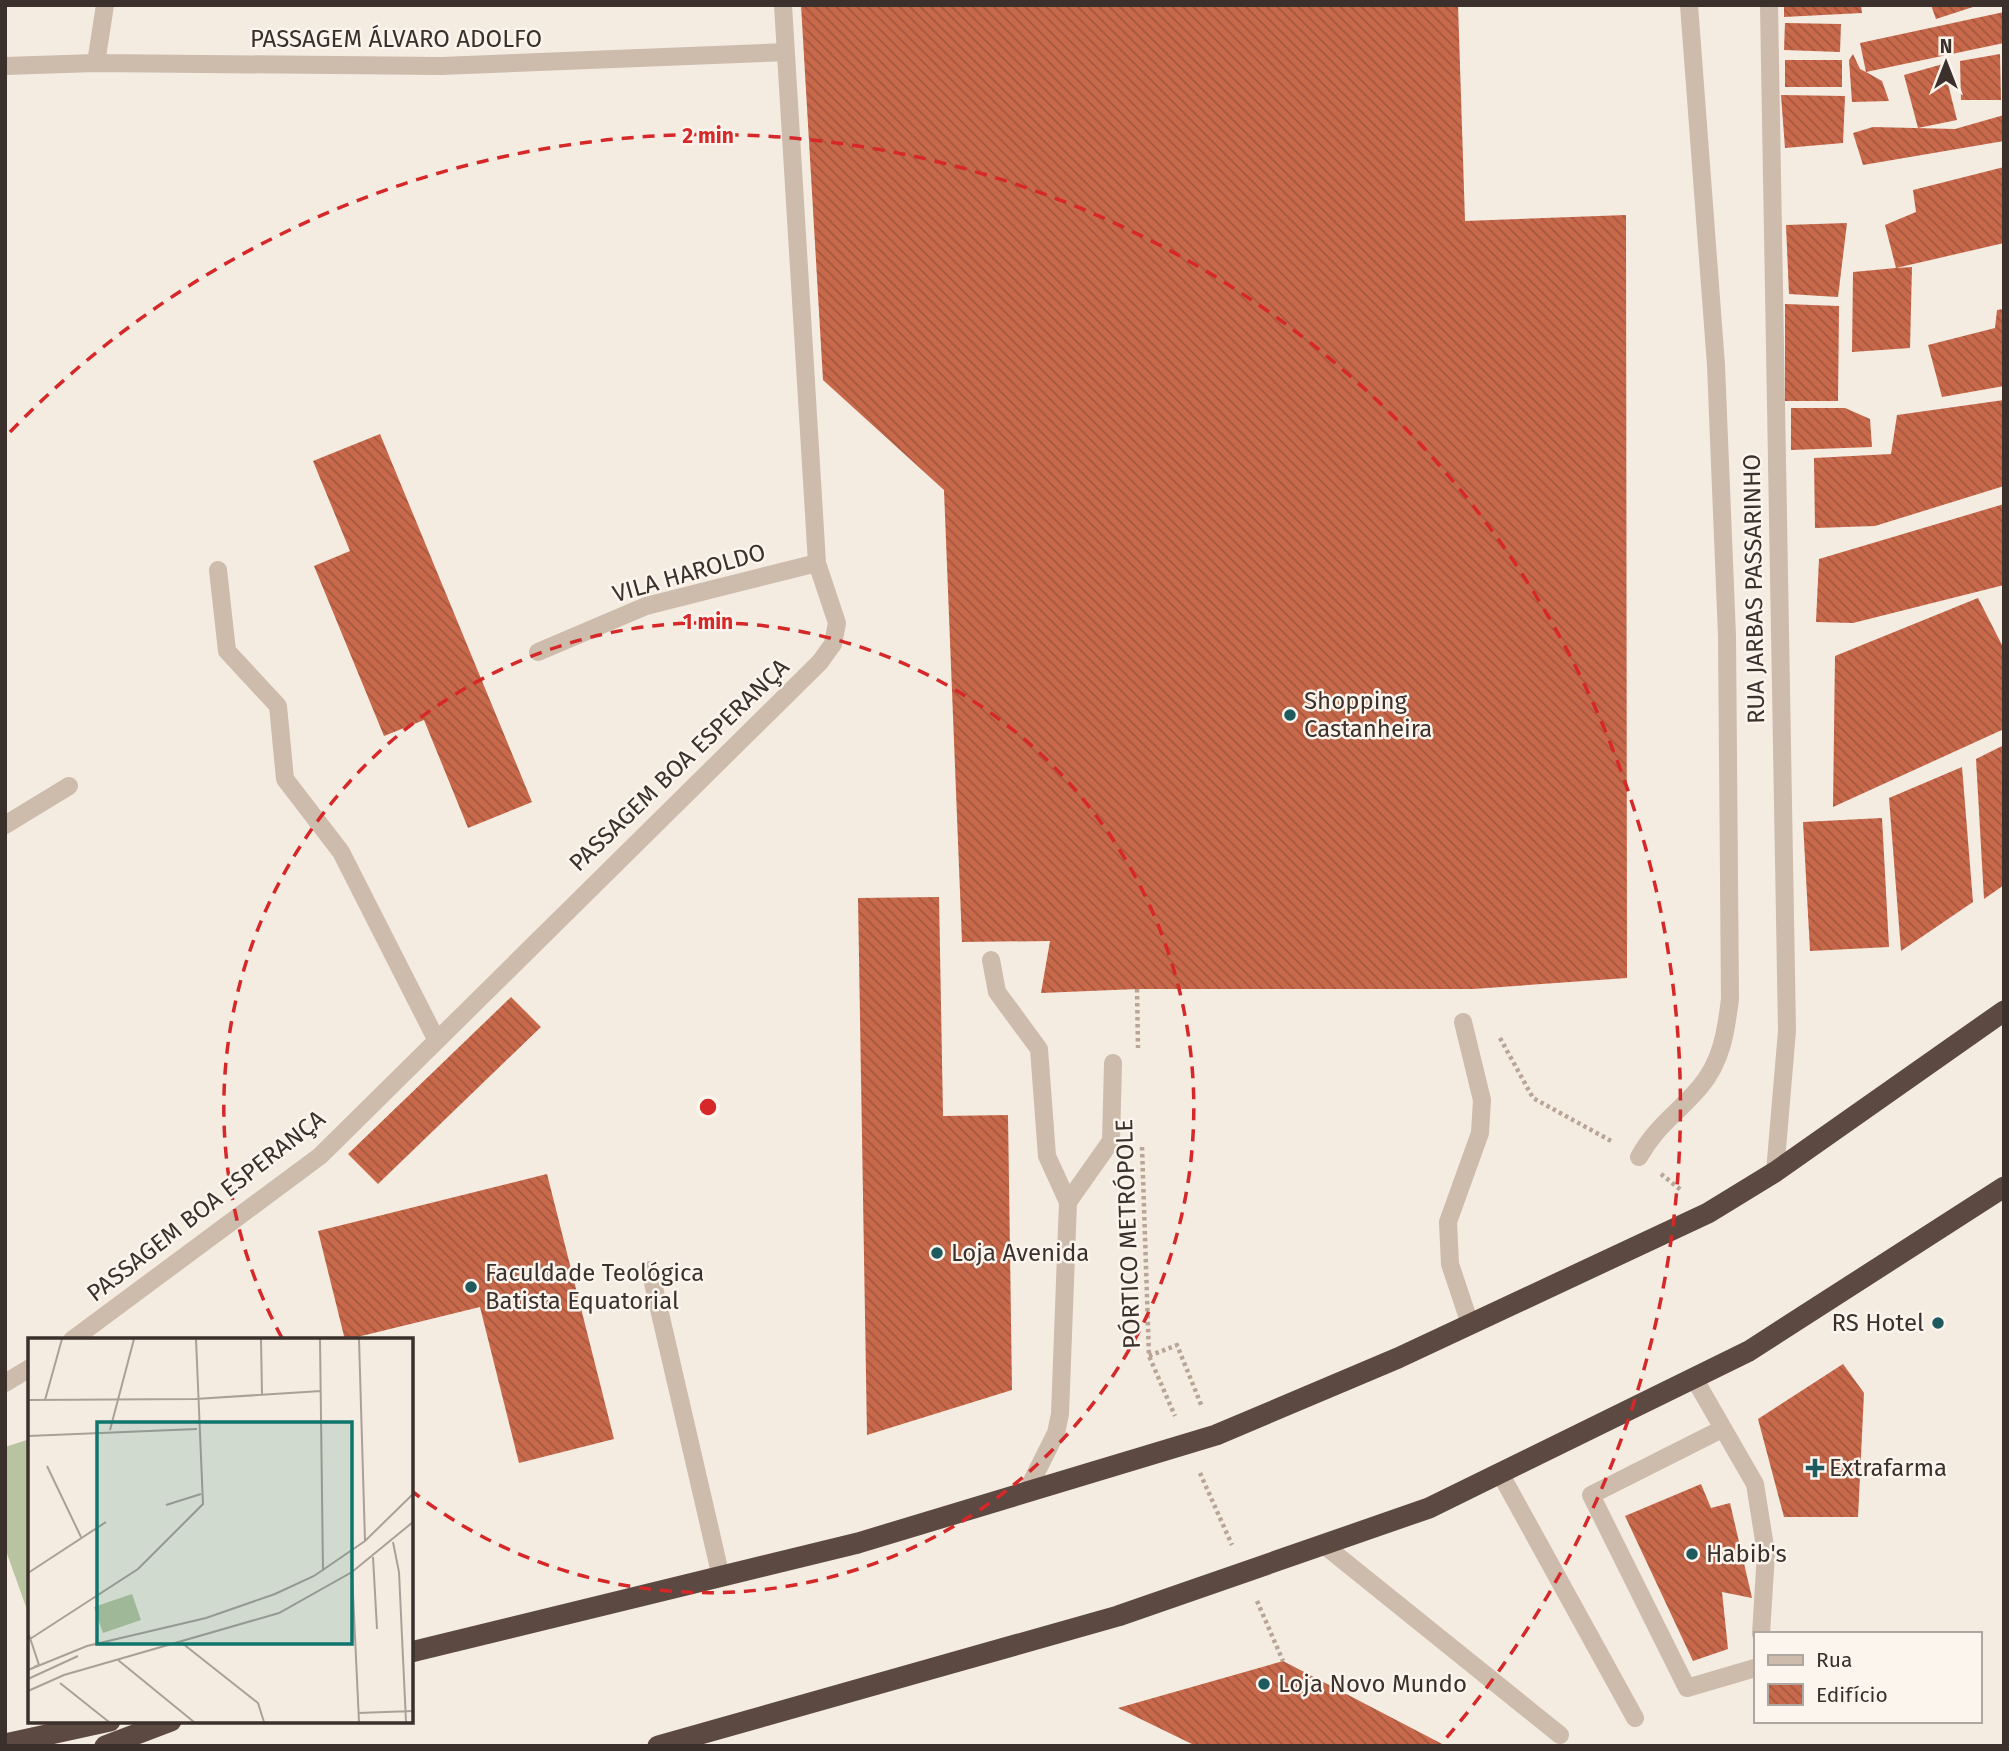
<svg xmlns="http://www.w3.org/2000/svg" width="2009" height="1751" viewBox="0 0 2009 1751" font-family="'Fira Sans',sans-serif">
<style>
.garden{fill:#b8c4a0}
.building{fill:url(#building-back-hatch)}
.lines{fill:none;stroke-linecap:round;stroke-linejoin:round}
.path{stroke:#b9a596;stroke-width:4.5;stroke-dasharray:3.5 3.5;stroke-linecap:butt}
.lane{stroke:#cdbbac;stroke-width:18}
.street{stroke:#cdbbac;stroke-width:18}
.highway{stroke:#5c4a42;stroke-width:21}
.ring{fill:none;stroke:#d62828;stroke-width:3.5;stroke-dasharray:12 9}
.poi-dot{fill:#1f5a5e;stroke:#fbf5ee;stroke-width:2.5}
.labels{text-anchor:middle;stroke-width:5;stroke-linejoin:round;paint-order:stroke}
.street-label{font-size:24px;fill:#3b302b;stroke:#fbf5ee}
.poi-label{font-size:24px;fill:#3b302b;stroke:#fbf5ee;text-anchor:start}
.inset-road{fill:none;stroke:#aaa098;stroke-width:2}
.view{fill:#0f766e;fill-opacity:0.15;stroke:#0f766e;stroke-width:3.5}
.inset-edge{fill:none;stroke:#3b302b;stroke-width:3.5}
.centre{fill:#d62828;stroke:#fbf5ee;stroke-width:3.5}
.ring-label{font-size:21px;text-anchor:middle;font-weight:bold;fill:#d62828;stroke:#fbf5ee;stroke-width:5;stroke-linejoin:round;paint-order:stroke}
</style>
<defs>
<pattern id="building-back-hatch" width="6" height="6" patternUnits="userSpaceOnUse" patternTransform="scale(1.75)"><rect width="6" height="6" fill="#c8694b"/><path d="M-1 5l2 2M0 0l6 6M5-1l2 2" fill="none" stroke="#a4573f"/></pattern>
</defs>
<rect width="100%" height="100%" fill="#f4ebe1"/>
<path class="garden" d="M30,1439V1618L5,1548V1447Z"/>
<path class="building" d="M801,5H1458L1465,221L1626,215L1627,978L1473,989H1137L1041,993L1050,941L962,942L944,490L823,380Z
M1784,5H1861L1862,13L1784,17Z
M1931,5H1976V6L1936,19Z
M2004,12V43L1866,72L1882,81L1889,101L1852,102L1849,60L1853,54L1860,69L1866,72L1860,43Z
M1785,23L1841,24L1840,52L1784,50Z
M2000,54L2001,100H1961L1960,61Z
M1785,60H1842V87H1785Z
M1943,64L1957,120L1918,128L1904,75Z
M1781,95L1845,96L1843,143L1785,148Z
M2004,115V141L1863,165L1853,133L1873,127L1955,129Z
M2004,167V243L1896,268L1912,267L1910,348L1852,352L1853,272L1896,268L1885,225L1916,212L1913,190Z
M1847,223L1838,297L1789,294L1786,225Z
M1785,304L1839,306L1838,401H1785Z
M2004,309V386L1942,397L1928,345L1995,328L1997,310Z
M2004,400V486L1875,526L1815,528L1814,458L1891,454L1897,415Z
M1791,408H1845L1870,419L1872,447L1791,450Z
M380,434L532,802L468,828L424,720L384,736L314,566L350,551L313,461Z
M2004,504V585L1853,623L1816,622L1819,559Z
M1978,598L2004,649V729L1833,807L1835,656Z
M2004,745V885L1984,899L1976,759Z
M1962,767L1973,902L1901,951L1889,798Z
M1882,818L1889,947L1810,951L1803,822Z
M939,897L943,1116L1008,1115L1012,1390L867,1435L858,898Z
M511,997L541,1027L378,1184L348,1154Z
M547,1174L614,1439L519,1463L480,1307L345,1340L318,1231Z
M1843,1364L1864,1393L1858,1517H1784L1758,1419Z
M1701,1484L1711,1508L1730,1503L1752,1598L1722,1592L1728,1649L1693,1661L1625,1516Z
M1283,1661L1446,1746H1196L1118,1708Z"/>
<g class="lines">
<path class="path" d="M1137,989L1138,1048
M1500,1038L1533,1098L1613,1142
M1142,1147L1149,1356L1175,1416
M1661,1174L1681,1190
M1149,1356L1177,1345L1202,1407
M1200,1473L1232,1545
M1257,1601L1283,1661"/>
<path class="lane" d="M218,570L227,651L278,706L285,779L341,852L436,1039
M991,960L997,992L1039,1049L1047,1156L1068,1202L1060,1414L1056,1433L1026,1493
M1463,1022L1482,1100L1480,1133L1448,1222L1450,1264L1470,1324
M1639,1157C1656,1126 1678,1113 1700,1087C1722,1061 1726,1031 1730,999L1727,636L1716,365L1689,5
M1068,1202L1111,1141L1113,1063
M650,1270L721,1577
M1694,1378L1755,1484L1766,1553L1761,1634
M1722,1429L1591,1495L1687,1688L1755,1668
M1500,1473L1635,1718
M1324,1545L1560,1735"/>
<path class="street" d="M1769,5L1787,1031L1775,1172
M96,63L105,5
M5,66L96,63L441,66L786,52
M538,652L646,606L817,563
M5,825L69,786
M72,1340L320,1156L820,662L833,644L837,623L817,563L783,5
M5,1383L30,1368"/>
<path class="highway" d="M411,1652L858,1543L1216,1435L1398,1358L1708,1213L1775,1172L2004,1011
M5,1744L110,1721
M105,1746L171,1721
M658,1746L1118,1616L1429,1508L1749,1351L2004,1187"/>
</g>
<g class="ring">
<path d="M282 1338A485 485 0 1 1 413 1492"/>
<path d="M10 432A971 971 0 0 1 1441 1744"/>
</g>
<g class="poi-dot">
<circle cx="1290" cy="715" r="7"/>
<circle cx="937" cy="1253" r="7"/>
<circle cx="471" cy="1287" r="7"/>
<circle cx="1938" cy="1323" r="7"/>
<path d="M1811.5 1457.5h7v7h7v7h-7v7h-7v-7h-7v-7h7z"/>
<circle cx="1692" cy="1554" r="7"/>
<circle cx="1264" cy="1684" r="7"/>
</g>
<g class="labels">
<g class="street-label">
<text x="396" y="47">PASSAGEM ÁLVARO ADOLFO</text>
<text transform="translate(689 573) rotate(-16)" y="8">VILA HAROLDO</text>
<text transform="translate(1754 589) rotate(-91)" y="8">RUA JARBAS PASSARINHO</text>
<text transform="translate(679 765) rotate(-44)" y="8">PASSAGEM BOA ESPERANÇA</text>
<text transform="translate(206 1206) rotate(-38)" y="8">PASSAGEM BOA ESPERANÇA</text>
<text transform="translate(1128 1234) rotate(-92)" y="8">PÓRTICO METRÓPOLE</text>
</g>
<g class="poi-label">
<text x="1304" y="709">Shopping<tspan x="1304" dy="28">Castanheira</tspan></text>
<text x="951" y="1261">Loja Avenida</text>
<text x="485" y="1281">Faculdade Teológica<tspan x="485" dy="28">Batista Equatorial</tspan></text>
<text x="1924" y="1331" text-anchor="end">RS Hotel</text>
<text x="1829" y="1476">Extrafarma</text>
<text x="1706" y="1562">Habib's</text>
<text x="1278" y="1692">Loja Novo Mundo</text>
</g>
</g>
<g transform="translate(28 1338)">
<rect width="385" height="385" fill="#f4ebe1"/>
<path d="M104,256L113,282L75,295L66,269Z" fill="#b8c4a0"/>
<path class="inset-road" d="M233,1L234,57M292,1L295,233M331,1L337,203M0,62L167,61L293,53M17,62L34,1M82,92L106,1M0,98L169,91M19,128L53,199M138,167L173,156M365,204L371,234L378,384M345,219L349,291M324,234L331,384M0,235L78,184M1,297L11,327L6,329M2,301L110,231L175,166L168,1M154,305L230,365L236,384M90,322L166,384M0,332L59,308L178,280L247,256L286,238L337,203L385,156M0,341L50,318M32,345L81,384M0,353L36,337L251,275L324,234L385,184M330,375L385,373"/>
<path class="view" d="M69,84H324V306H69Z"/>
<rect width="385" height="385" class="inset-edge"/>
</g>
<circle cx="708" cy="1107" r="10" class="centre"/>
<g class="ring-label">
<text x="708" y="143">2 min</text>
<text x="708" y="629">1 min</text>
</g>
<rect width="2009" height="1751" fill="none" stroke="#3b302b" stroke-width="14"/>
<rect x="1754" y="1632" width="228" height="91" fill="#fbf5ee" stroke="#aea6a0" stroke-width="2"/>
<rect x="1768" y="1655" width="35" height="10" fill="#cdbbac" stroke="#aea6a0" stroke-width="2"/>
<text x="1816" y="1667" font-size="21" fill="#3b302b">Rua</text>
<rect x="1768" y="1684" width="35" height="21" fill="url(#building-back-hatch)" stroke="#aea6a0" stroke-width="2"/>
<text x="1816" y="1702" font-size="21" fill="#3b302b">Edifício</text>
<g transform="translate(1946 63)" stroke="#fbf5ee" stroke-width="5" paint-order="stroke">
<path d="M0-5L12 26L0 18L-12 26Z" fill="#3b302b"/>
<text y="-10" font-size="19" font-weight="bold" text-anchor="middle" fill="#3b302b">N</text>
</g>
</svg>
